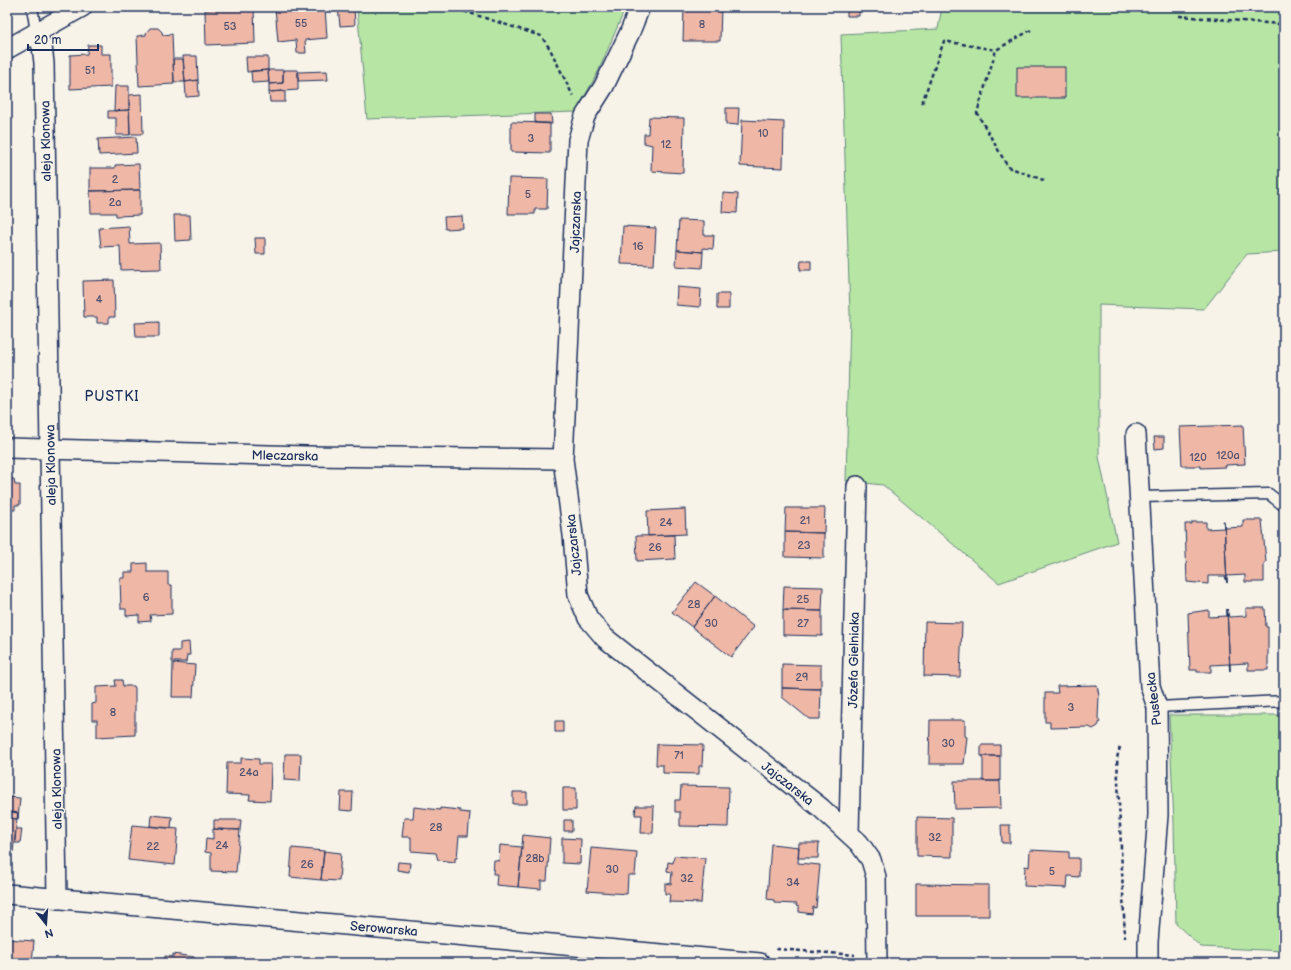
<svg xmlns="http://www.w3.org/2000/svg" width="1291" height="970" viewBox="0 0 1291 970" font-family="'Balsamiq Sans',sans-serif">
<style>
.green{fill:#b7e5a4;stroke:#698a81}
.building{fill:#efb7a6;stroke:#1b2f5e}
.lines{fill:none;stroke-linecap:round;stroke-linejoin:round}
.lane-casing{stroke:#1b2f5e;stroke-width:13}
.street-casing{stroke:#1b2f5e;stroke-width:22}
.path{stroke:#1b2f5e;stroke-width:2.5;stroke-dasharray:4 3;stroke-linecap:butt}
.lane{stroke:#f7f3e8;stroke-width:10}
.street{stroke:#f7f3e8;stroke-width:19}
.labels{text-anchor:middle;stroke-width:3;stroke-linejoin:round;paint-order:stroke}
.number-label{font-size:11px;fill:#505170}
.street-label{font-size:13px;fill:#1b2f5e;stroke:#f7f3e8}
.neighbourhood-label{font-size:14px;letter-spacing:1px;fill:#1b2f5e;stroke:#f7f3e8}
</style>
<rect width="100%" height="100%" fill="#f7f3e8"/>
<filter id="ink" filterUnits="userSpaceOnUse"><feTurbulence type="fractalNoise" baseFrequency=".025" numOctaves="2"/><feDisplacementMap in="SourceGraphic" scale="8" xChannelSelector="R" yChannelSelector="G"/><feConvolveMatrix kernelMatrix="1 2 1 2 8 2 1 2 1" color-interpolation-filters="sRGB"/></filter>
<g filter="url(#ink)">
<path class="green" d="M357,7H626L598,72L576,112L367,119Z
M942,7H1284V252L1247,254L1204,309L1099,305V457L1117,542L999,583L883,485L846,481L850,315L841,34L938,29Z
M1169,715H1284V951L1201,947L1176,924L1174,823Z"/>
<path class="building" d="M254,7L255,43L206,45L205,10Z
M275,7H325L327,38L305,40L306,53H297L296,40L278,42Z
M338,7H354L355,25L340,26Z
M684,7H721L720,41H683Z
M847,7H859V16H847Z
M150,28H158L162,32L163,35L172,34L174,84L139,86L137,36L146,35V33Z
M88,45H101V54H111V87L70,89V55L87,54Z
M183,56H197L198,80L185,82Z
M246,57H268V70L247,72Z
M173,59H183L185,82H174Z
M1017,67H1065V98H1017Z
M268,70H283V83L269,84Z
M268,70L269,82L252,83L251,71Z
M283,70H298V90L269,92V84L283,83Z
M327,71L328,80L298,81V72Z
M198,80L199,96L186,97L185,82Z
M115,86H129V110L114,111Z
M285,91V102H270L269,92Z
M142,94L143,134H130L129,95Z
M726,108H739L738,125L726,124Z
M129,110L130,135H116V118H108V111Z
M535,114H551L552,124L535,123Z
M649,117L684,118L683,173L651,171L652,145L644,143V134H648Z
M742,120L784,122L783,168L740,166Z
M511,122L550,123V153L511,152Z
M136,137L137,153L99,155L98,139Z
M139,164L140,190L90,191V168H115V165Z
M509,178L548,179L547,209H535V214H508Z
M140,190V215L116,216V213H91L90,191Z
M723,193L738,194L737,213L722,212Z
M174,215H190L191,240L175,241Z
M462,216L463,228L445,229L444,217Z
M679,220L704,221V235H714L713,249L703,248V252L677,250Z
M129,226L130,244L160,243L161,269L121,270L120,246L101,247L99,228Z
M623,226L656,228L654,265L621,264Z
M255,238H265V254H256Z
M677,250L703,252L702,268L676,266Z
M801,261H811V270H800Z
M114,280L115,317H109V323H97V317H84L83,281Z
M677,287L701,289L700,307L676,305Z
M717,294H729V309H717Z
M159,322V337H136L135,323Z
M1243,425L1245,464L1226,465V467L1201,468V466H1182L1180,427Z
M1154,437H1164V448L1155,449Z
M7,479H14L15,485H20V505H15V510H7Z
M786,508H825L824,533L785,532Z
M685,509L686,534L648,536L647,511Z
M1243,520H1262L1266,562L1264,563V582H1245V575L1227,576V583L1224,521L1225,528L1243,527Z
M1223,521H1224L1227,583L1225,576H1208V584L1187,582L1185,524H1192V522H1206V529L1224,528Z
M785,532L824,533V558L785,557Z
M674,535L675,559L637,561L636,536Z
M147,563V572H168V585H172V614L150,615L151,621L139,622V615L126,616V609H121L120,578H124V572H133V564Z
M696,582L715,596L692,627L672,612Z
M784,586L823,587L822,611L783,610Z
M715,596L754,627L731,657L692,627Z
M1246,608H1265L1266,627H1268V670H1248V663L1230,664V671L1227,609L1229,617L1246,616Z
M1227,609L1230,671L1229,664L1211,665V672H1197V670H1190L1188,613L1209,610V617L1227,616Z
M783,610L822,611V636L783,635Z
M925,622L962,623L960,677L924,676Z
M189,642L190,655H187L186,662H172V651H180V643Z
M173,663L195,665L193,697H172Z
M782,664L821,665V689L782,688Z
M115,680H122L123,686H134L135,688V735L97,737V720H92V704L96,703V687L116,686Z
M1097,685L1099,696L1098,718L1100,721L1098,726L1093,729L1089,727L1050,728V722H1045V693H1058L1057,686Z
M782,688L821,689L820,719H809L782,697Z
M930,720H965V736L967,737L964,764H929Z
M555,721H563V732H555Z
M657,744L703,745L702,766H699V774L663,773V765H656Z
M981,745H1000V756H981Z
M285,754H301L300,781L284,780Z
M983,756H1000V781H983Z
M241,758L259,759V764H271L270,801L249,800L250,795L226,794L227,763H241Z
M954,781H1000L1001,808L955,809Z
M681,786L729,787L728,827L680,826V812H675V800H680Z
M563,788H576V810H563Z
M341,792H353L352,811L340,810Z
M513,792H527V804H513Z
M7,797L20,798L18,819V813L7,811Z
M636,806H654L653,833H641L642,815H635Z
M414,807L440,810V808L460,810V812L470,813L468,836H459L457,858H455V862L438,860L436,853L411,851V837H402L404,818H413Z
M7,811L18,813L17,819L7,818Z
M151,815L172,817L171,828L150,826Z
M917,817L952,818V857L917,856Z
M7,818L17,819L13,852L7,851Z
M214,820H241L240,830L214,829Z
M564,820H572V831H564Z
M132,825L178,829L175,865L128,860Z
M1001,825H1010V843H1002Z
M16,829H22L20,843H15Z
M213,829L240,830L236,872L211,871V853L205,852L206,838L213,839Z
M523,835L550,838L547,881H541V889L518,887Z
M562,838L581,839L580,864L562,863Z
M799,843H819L818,858H798Z
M771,844L799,847L798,863L820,865L816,908L813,907L812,914L799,912V907L796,906L797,904L774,903V900L767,899Z
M500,845L522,847L518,887L496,885L497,874H493L494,860L499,861Z
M292,848L324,851L321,880L290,877Z
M591,848L637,852L635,875H628L627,894L587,891Z
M1030,850L1069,852V858H1079V877L1068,876L1067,888L1024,886L1025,866L1029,867Z
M324,851L341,853L339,881L321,880Z
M674,856L705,858L701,903L669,902L670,894H665V883L671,884L672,872L667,871L668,862L673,863Z
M398,862L410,863L409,872L397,870Z
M916,884L989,885V916H916Z
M7,939L34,941L32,963H7Z
M173,954L194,957V962L206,963H164L165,956L173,957Z"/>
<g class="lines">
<g class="lane-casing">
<path id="lane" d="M32,7L36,32
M1140,497L1269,494L1284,506
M1157,707L1284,701"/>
</g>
<g class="street-casing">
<path id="street" d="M640,7L630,32L604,86L585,116L578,140L563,459L573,535L578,595L588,618L605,638L821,808L859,843L871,860L876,877L877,963
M36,32L42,46L44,63L57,899
M7,49L82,7
M1136,434L1150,686L1157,707L1158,815L1148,942V963
M7,448L307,456L563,459
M849,833L857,486
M7,894L760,963"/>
</g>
<path class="path" d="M451,7L541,36L550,49L573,96
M1179,16L1279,24L1284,22
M1031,30L996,50L977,113L1008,167L1046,181
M922,103L944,41L996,50
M1120,747L1117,758L1125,938
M776,949L855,955"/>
<use href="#lane" class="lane"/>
<use href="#street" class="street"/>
</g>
</g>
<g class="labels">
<g class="number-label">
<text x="301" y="27">55</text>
<text x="702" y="28">8</text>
<text x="230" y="30">53</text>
<text x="90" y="74">51</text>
<text x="763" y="137">10</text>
<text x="531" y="142">3</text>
<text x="666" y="148">12</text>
<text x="115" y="183">2</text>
<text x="528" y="198">5</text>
<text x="115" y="206">2a</text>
<text x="638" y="250">16</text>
<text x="99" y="303">4</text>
<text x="1228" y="459">120a</text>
<text x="1198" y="461">120</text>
<text x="805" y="524">21</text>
<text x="666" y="526">24</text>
<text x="804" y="549">23</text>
<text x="655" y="551">26</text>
<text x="146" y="601">6</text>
<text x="803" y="603">25</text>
<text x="694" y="608">28</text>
<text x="711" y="627">30</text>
<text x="803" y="627">27</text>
<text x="802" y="681">29</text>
<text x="1071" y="711">3</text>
<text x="113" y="716">8</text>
<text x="948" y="747">30</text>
<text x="679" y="759">71</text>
<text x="249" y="776">24a</text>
<text x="436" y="831">28</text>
<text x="935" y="841">32</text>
<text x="222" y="849">24</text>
<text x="153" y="850">22</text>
<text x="535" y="862">28b</text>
<text x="307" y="868">26</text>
<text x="612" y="873">30</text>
<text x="1052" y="875">5</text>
<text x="687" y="882">32</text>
<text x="793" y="886">34</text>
</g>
<g class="street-label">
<text transform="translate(45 141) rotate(-91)" y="5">aleja Klonowa</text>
<text transform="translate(575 222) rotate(-88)" y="5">Jajczarska</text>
<text transform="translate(285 455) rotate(1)" y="5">Mleczarska</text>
<text transform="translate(50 465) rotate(-91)" y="5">aleja Klonowa</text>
<text transform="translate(573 545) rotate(-96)" y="5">Jajczarska</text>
<text transform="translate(853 660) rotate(-89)" y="5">Józefa Gielniaka</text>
<text transform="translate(1153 699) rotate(-97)" y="5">Pustecka</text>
<text transform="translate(788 783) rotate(38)" y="5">Jajczarska</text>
<text transform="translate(56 789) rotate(-91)" y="5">aleja Klonowa</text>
<text transform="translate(384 928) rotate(5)" y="5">Serowarska</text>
</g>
<g class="neighbourhood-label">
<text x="112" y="401">PUSTKI</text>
</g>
</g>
<rect width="1291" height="970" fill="none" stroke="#f7f3e8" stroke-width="24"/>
<rect x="12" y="12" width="1267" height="946" fill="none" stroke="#1b2f5e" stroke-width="1.5" filter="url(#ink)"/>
<g transform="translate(46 924) rotate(163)" stroke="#f7f3e8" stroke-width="3" paint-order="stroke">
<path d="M0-3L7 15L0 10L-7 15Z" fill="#1b2f5e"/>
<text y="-6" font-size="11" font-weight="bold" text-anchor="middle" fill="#1b2f5e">N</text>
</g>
<path d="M28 44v6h70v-6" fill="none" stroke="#1b2f5e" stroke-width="2"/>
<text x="34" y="44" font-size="12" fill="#1b2f5e" stroke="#f7f3e8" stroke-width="3" paint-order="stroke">20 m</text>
</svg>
